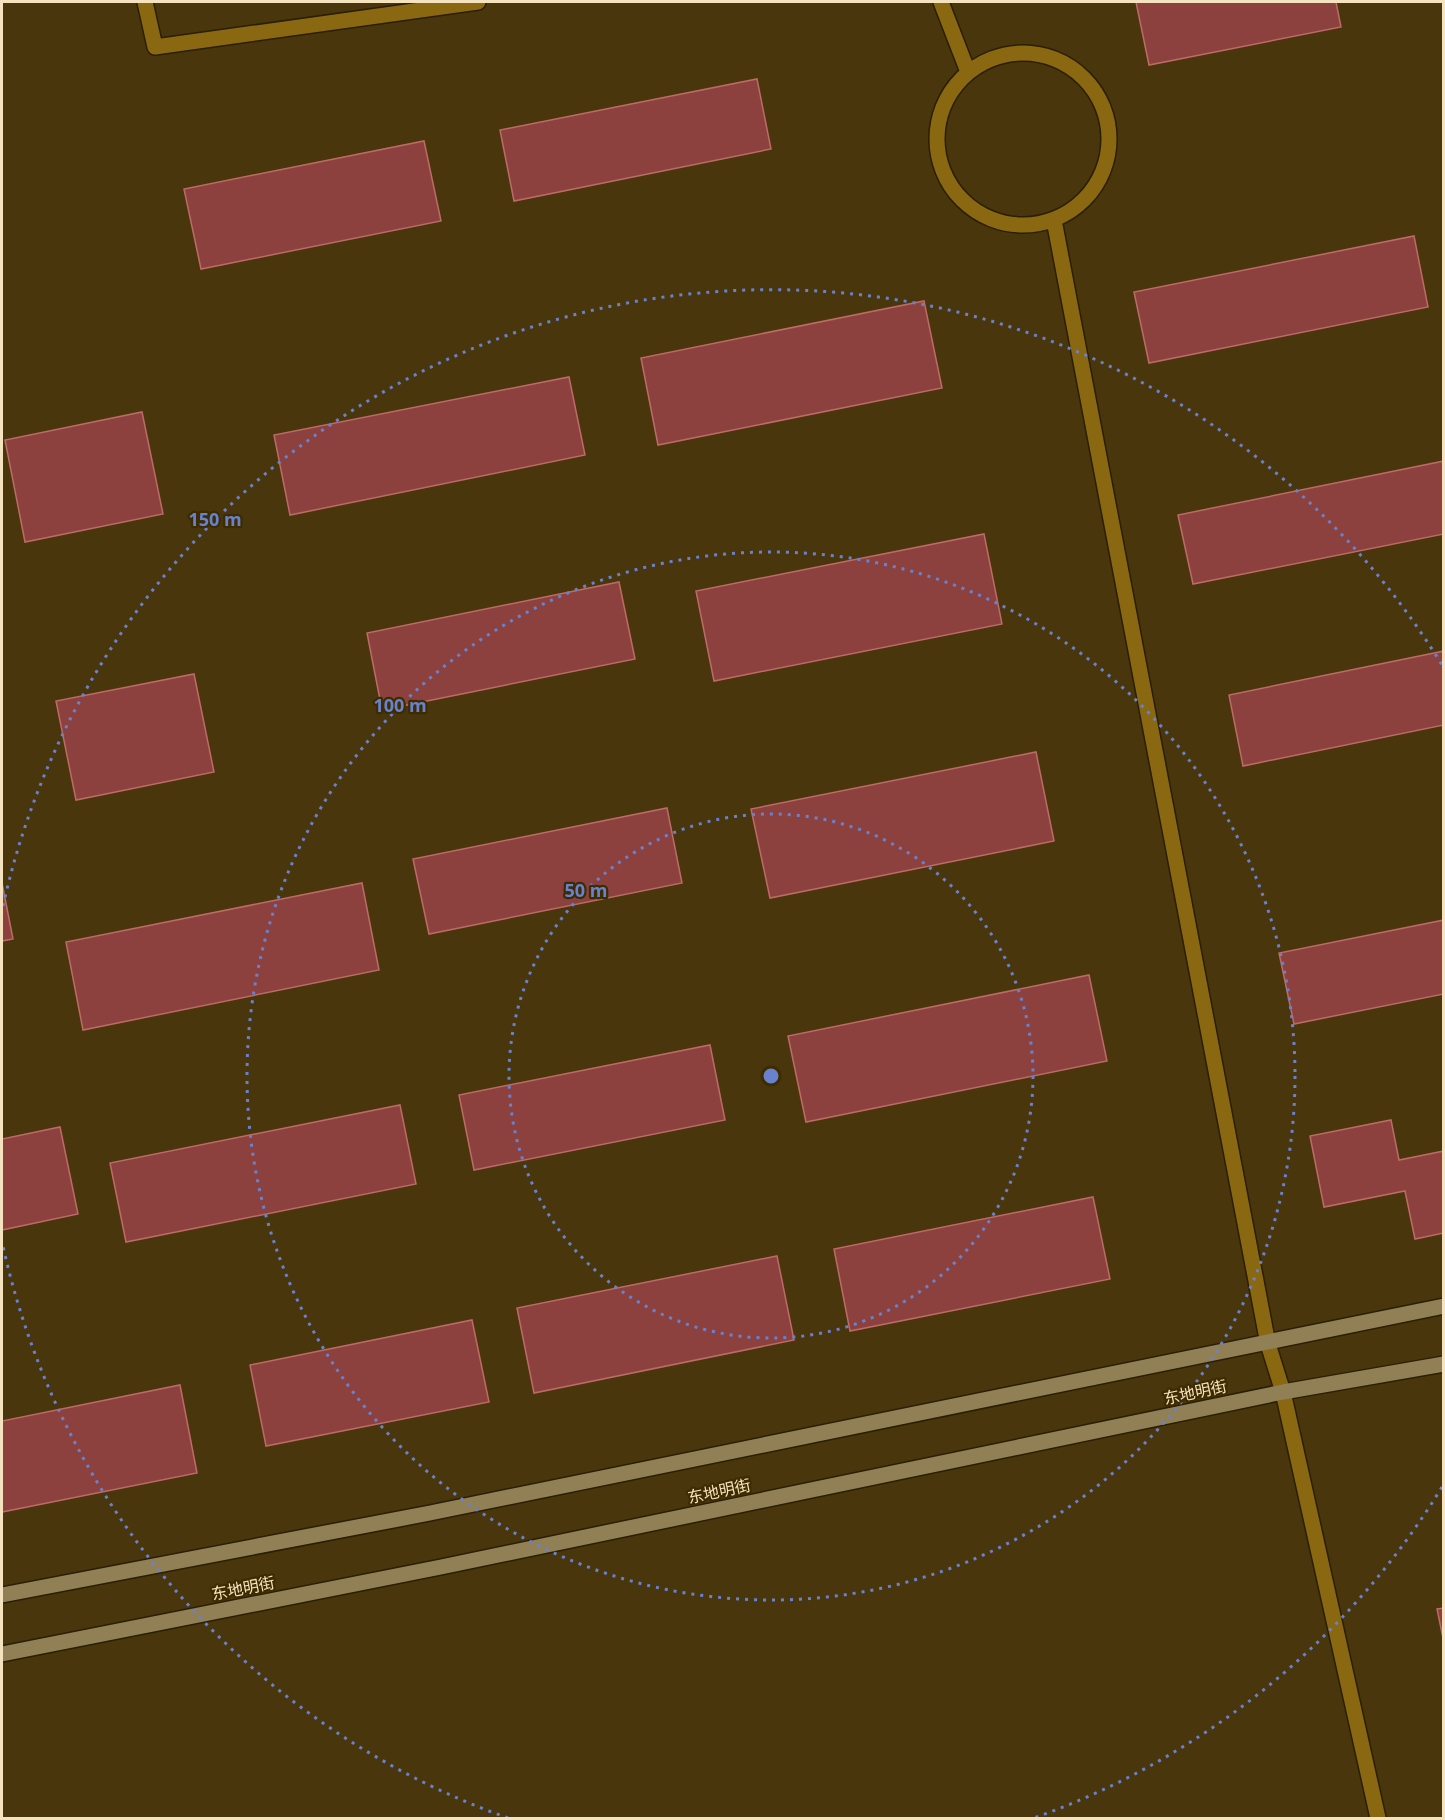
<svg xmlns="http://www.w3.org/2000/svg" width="1445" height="1820" viewBox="0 0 1445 1820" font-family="'Open Sans','Noto Sans SC',sans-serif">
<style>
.building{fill:#8d413e;stroke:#bc6b66;stroke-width:1.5}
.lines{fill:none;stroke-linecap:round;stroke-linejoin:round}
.street-casing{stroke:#2a1f06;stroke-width:18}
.secondary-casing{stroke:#2a1f06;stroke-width:18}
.street{stroke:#8a6711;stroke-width:15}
.secondary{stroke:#918055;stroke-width:15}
.ring{fill:none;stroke:#6982cf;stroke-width:3;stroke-dasharray:3 6}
.labels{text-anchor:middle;stroke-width:4.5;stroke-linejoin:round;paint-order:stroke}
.street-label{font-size:16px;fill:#f5e2be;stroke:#3e2c00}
.centre{fill:#6982cf;stroke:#3e2c00;stroke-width:3}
.ring-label{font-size:18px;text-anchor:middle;font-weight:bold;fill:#6982cf;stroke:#3e2c00;stroke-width:4.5;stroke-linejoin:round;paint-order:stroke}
</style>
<rect width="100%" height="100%" fill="#49360c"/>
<path class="building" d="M1136,2H1336L1341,27L1149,65Z
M757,79L771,149L514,201L500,130Z
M424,141L441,221L201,269L184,189Z
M1414,236L1428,307L1149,363L1134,292Z
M924,301L942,388L658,445L641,358Z
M569,377L585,455L290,515L274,435Z
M142,412L163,514L25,542L5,440Z
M1444,461V534L1193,584L1178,515Z
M984,534L1002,624L714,681L696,591Z
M619,582L635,659L382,710L367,633Z
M1444,651V725L1243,766L1229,695Z
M194,674L214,772L76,800L56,701Z
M1036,752L1054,841L770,898L751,809Z
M667,808L682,883L429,934L413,859Z
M2,883L13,939L2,941Z
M362,883L379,970L83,1030L66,942Z
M1444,920V994L1294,1024L1279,953Z
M1089,975L1107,1061L806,1122L788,1036Z
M710,1045L725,1120L474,1170L459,1095Z
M400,1105L416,1184L126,1242L110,1163Z
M1391,1120L1399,1160L1444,1151V1233L1415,1239L1405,1191L1324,1207L1310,1136Z
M60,1127L78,1214L2,1230V1139Z
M1093,1197L1110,1279L850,1331L834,1249Z
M777,1256L794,1340L534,1393L517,1308Z
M472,1320L489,1402L266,1446L250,1365Z
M180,1385L197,1473L2,1512V1421Z
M1444,1608V1643L1437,1609Z"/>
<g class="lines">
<g class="street-casing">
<path id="street" d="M145,2L155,47L478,2
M941,2L968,72
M937 139a86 86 0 1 1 172 0a86 86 0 1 1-172 0Z
M1054,220L1268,1344L1283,1392L1378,1818"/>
</g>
<g class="secondary-casing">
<path id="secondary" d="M2,1595L430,1513L1444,1306
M2,1654L441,1567L1283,1392L1444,1364"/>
</g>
<use href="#street" class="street"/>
<use href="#secondary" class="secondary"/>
</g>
<g class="ring">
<circle cx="771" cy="1076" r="262"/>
<circle cx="771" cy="1076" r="524"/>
<path d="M1442 1487A787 787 0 0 1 1034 1818M508 1818A787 787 0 0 1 3 1246M3 906A787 787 0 0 1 1442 665"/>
</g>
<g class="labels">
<g class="street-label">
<text transform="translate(1195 1392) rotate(-12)" y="6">东地明街</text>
<text transform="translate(719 1491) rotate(-12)" y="6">东地明街</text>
<text transform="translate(243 1588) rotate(-11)" y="6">东地明街</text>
</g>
</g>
<circle cx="771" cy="1076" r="9" class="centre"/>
<g class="ring-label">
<text x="215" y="526">150 m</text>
<text x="400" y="712">100 m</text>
<text x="586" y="897">50 m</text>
</g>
<rect width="1445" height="1820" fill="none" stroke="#f5e2be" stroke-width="6"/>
</svg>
